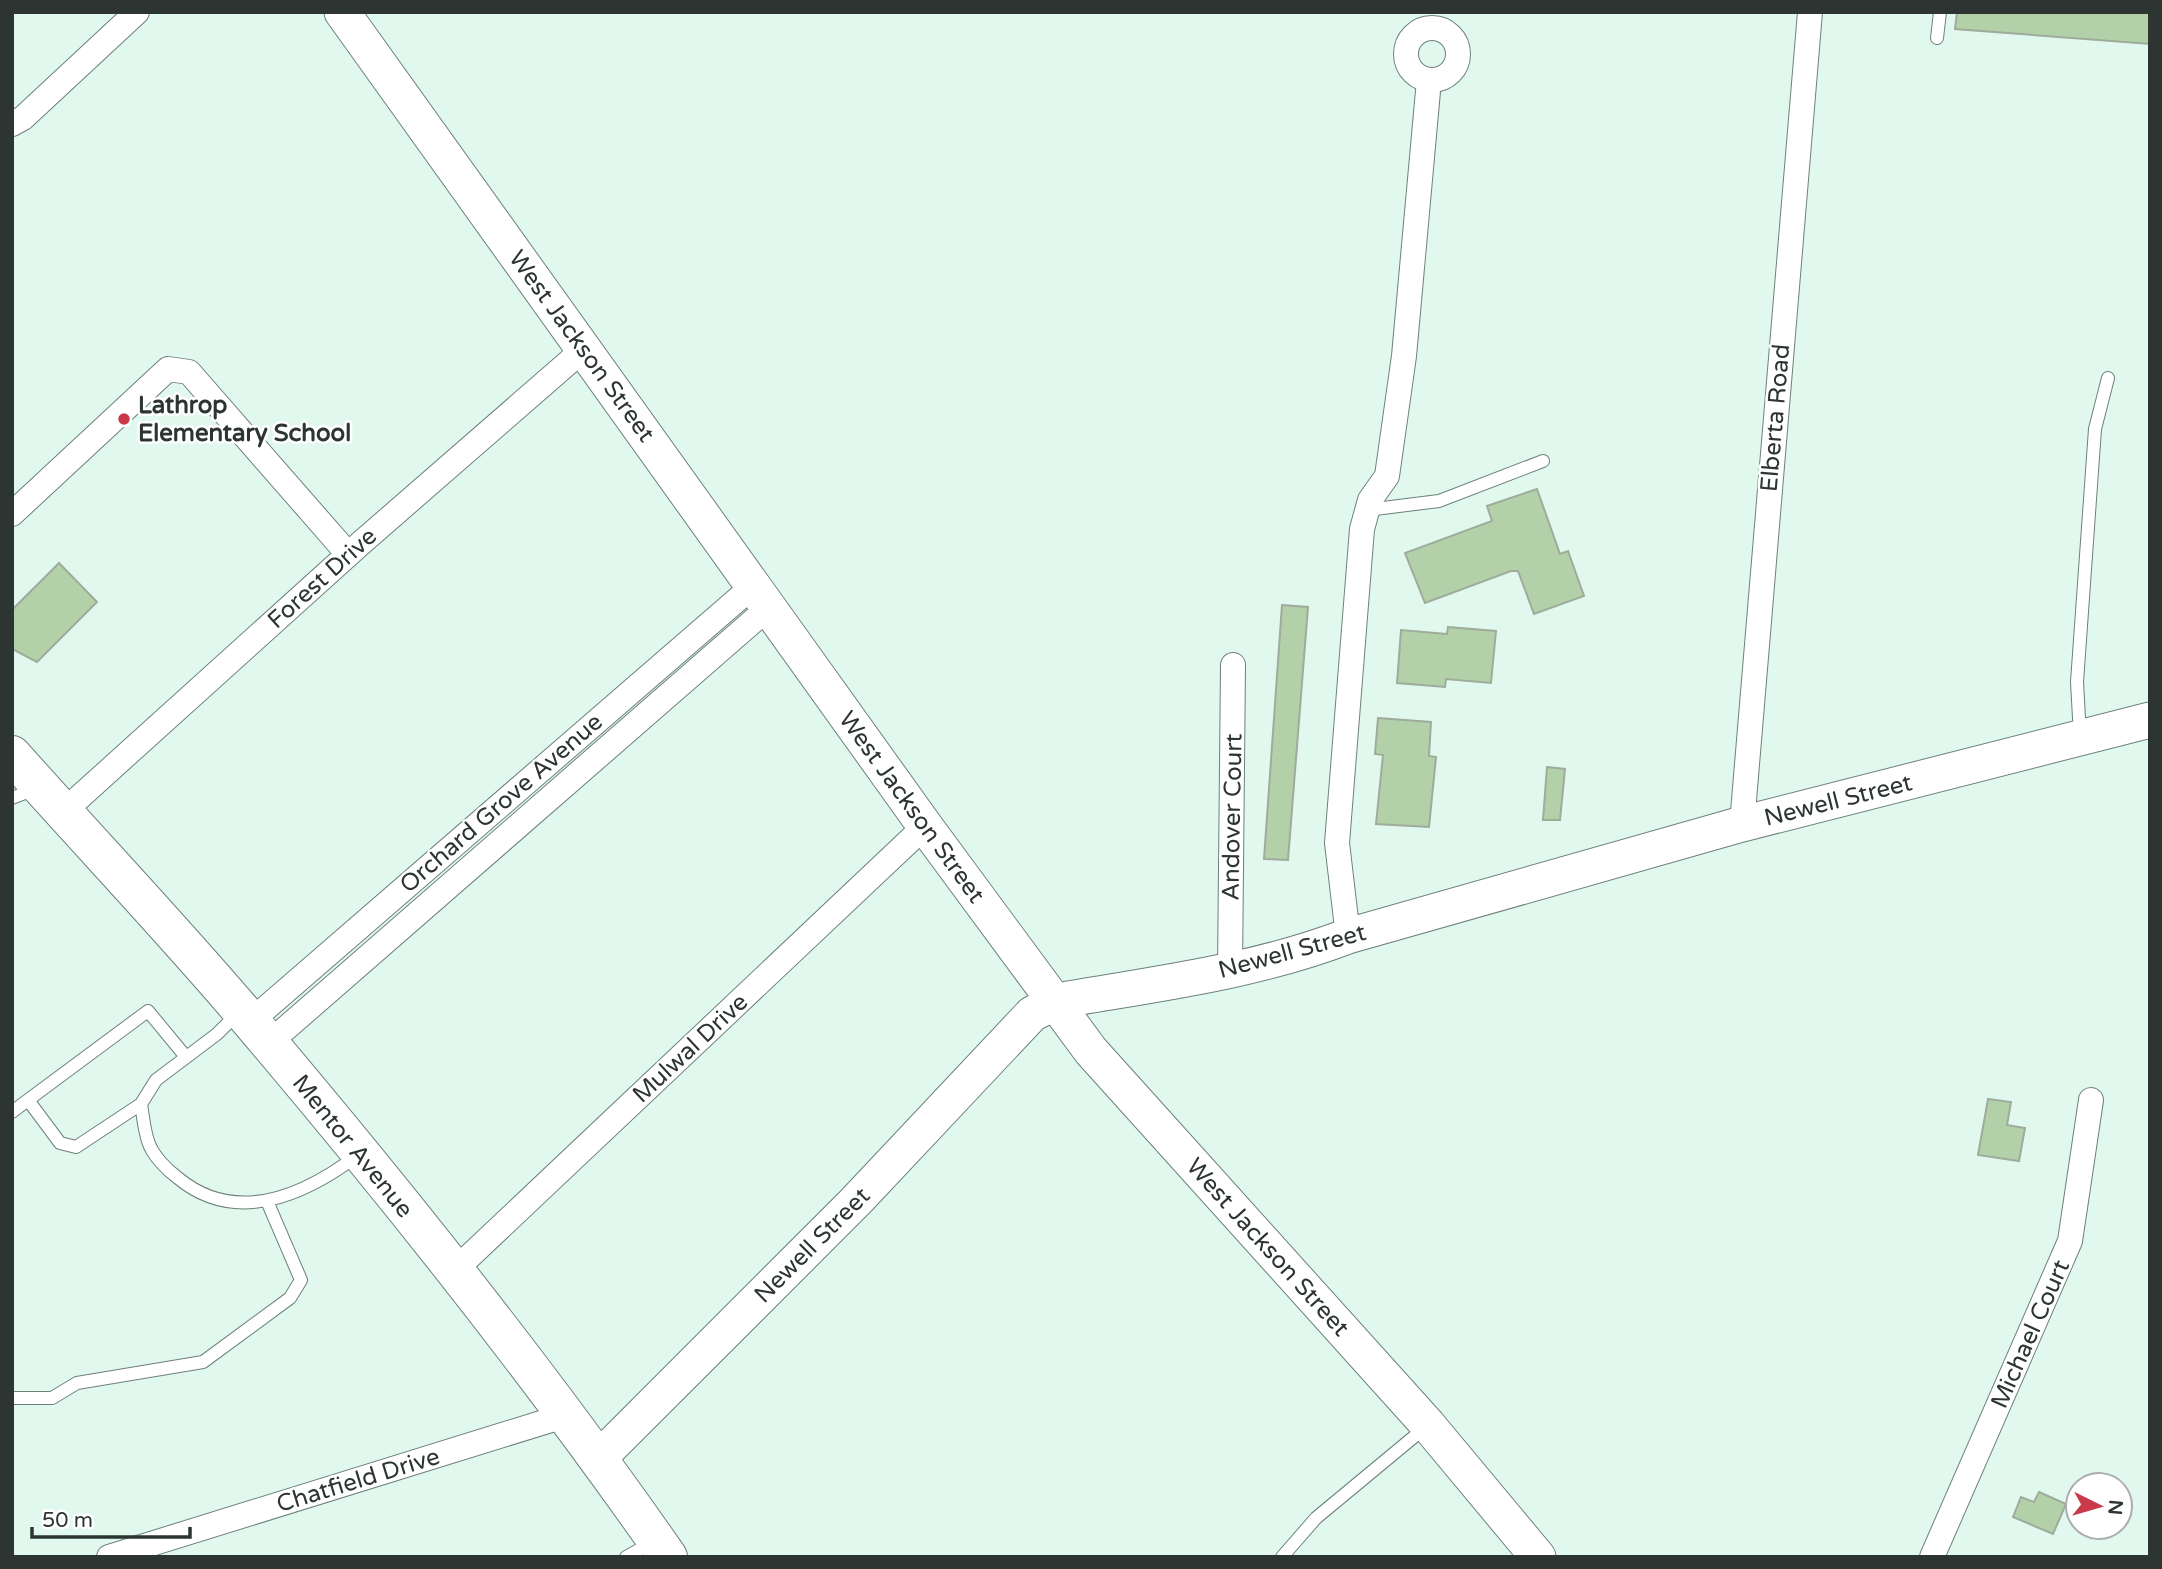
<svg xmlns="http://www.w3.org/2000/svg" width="2162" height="1569" viewBox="0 0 2162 1569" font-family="'Varela Round',sans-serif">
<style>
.building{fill:#b2d1a9;stroke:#9fab9b;stroke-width:2}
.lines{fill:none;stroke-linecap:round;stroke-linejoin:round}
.lane-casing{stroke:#6d8179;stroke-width:14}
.street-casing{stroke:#6d8179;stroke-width:26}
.secondary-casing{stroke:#6d8179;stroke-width:37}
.primary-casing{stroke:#6d8179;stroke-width:40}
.lane{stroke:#fff;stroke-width:12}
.street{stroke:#fff;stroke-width:24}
.secondary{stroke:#fff;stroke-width:35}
.primary{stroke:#fff;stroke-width:38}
.poi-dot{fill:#c9394a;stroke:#fff;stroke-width:2.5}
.labels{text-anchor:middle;stroke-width:5;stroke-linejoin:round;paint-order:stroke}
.street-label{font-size:24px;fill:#2d3532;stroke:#fff}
.poi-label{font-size:24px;font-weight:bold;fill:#2d3532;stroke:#fff;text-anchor:start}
</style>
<rect width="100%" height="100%" fill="#e1f8ef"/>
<path class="building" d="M1957,12H2150V44L1955,29Z
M1537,489L1560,554L1568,551L1584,596L1534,614L1518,571H1511L1425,603L1405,553L1492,521L1487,506Z
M59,563L97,602L37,662L12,649V610Z
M1282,605L1308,607L1288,860L1264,859Z
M1448,627L1496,631L1491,683L1446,679L1445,687L1397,683L1401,630L1447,634Z
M1378,718L1431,722L1429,756L1436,757L1429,827L1376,824L1383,755L1375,754Z
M1547,767L1565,769L1560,820H1543Z
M1988,1099L2011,1102L2007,1125L2025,1128L2019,1161L1978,1155Z
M2039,1492L2066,1504L2053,1534L2013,1517L2021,1497L2034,1502Z"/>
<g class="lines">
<g class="lane-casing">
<path id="lane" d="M1937,38L1940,12
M1367,510L1439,501L1543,461
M2080,736L2077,682L2095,429L2108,378
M12,798L35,789
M238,1013L217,1034L156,1080L141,1104C143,1116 144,1129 148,1141C152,1155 167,1170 178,1178C236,1226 305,1195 358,1155
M141,1104L76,1147L60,1143L28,1100L148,1011L186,1057
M12,1112L28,1100
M12,1398H52L77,1383L203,1362L290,1298L301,1280L267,1201
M626,1557L653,1542
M1282,1557L1316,1518L1427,1426"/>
</g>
<g class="street-casing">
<path id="street" d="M1406 54a26 26 0 1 1 52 0a26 26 0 1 1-52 0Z
M12,124L23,118L137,12
M12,514L168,369L189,372L348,554
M63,812L361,543L585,348
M1742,824L1810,12
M1348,936L1337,843L1362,529L1370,500L1387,476L1404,356L1429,80
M1230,970L1233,665
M251,1021L753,586
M269,1043L768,608
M455,1270L925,826
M109,1557L567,1415
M1932,1557L2070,1241L2091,1100"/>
</g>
<g class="secondary-casing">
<path id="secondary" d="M342,12L925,826L1091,1051L1428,1425L1538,1557
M599,1458L856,1201L1032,1014L1057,1001C1154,984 1255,972 1348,936L1742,824L2150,720"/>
</g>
<g class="primary-casing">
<path id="primary" d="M12,755C92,845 175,932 252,1023C398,1195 539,1372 668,1557"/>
</g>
<use href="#lane" class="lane"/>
<use href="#street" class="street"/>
<use href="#secondary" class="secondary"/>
<use href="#primary" class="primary"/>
</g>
<circle class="poi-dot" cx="124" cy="419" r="7"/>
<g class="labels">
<g class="street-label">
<text transform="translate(582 346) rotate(54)" y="8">West Jackson Street</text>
<text transform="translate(1775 418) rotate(-85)" y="8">Elberta Road</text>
<text transform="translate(322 578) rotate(-42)" y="8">Forest Drive</text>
<text transform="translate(1838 800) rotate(-14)" y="8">Newell Street</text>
<text transform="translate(501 803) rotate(-41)" y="8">Orchard Grove Avenue</text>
<text transform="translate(912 807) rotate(54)" y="8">West Jackson Street</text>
<text transform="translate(1232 817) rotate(-89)" y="8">Andover Court</text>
<text transform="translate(1292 951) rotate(-15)" y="8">Newell Street</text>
<text transform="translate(690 1048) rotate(-43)" y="8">Mulwal Drive</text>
<text transform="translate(353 1146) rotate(51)" y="8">Mentor Avenue</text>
<text transform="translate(812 1245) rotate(-45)" y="8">Newell Street</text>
<text transform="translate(1268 1247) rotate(48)" y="8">West Jackson Street</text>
<text transform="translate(2030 1334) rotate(-66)" y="8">Michael Court</text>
<text transform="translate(358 1480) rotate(-17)" y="8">Chatfield Drive</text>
</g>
<g class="poi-label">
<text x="138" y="413">Lathrop<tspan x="138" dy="28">Elementary School</tspan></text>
</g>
</g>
<rect width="2162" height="1569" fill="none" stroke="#2d3532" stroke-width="28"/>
<g transform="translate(2099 1506) rotate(95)"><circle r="33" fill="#ffffff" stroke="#abaead" stroke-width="2"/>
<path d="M0-5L12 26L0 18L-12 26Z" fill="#c9394a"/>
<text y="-10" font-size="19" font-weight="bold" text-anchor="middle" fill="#2d3532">N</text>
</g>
<path d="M32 1527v10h158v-10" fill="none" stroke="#2d3532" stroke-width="3.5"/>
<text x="42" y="1527" font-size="21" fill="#2d3532" stroke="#ffffff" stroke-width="5" paint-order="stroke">50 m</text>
</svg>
